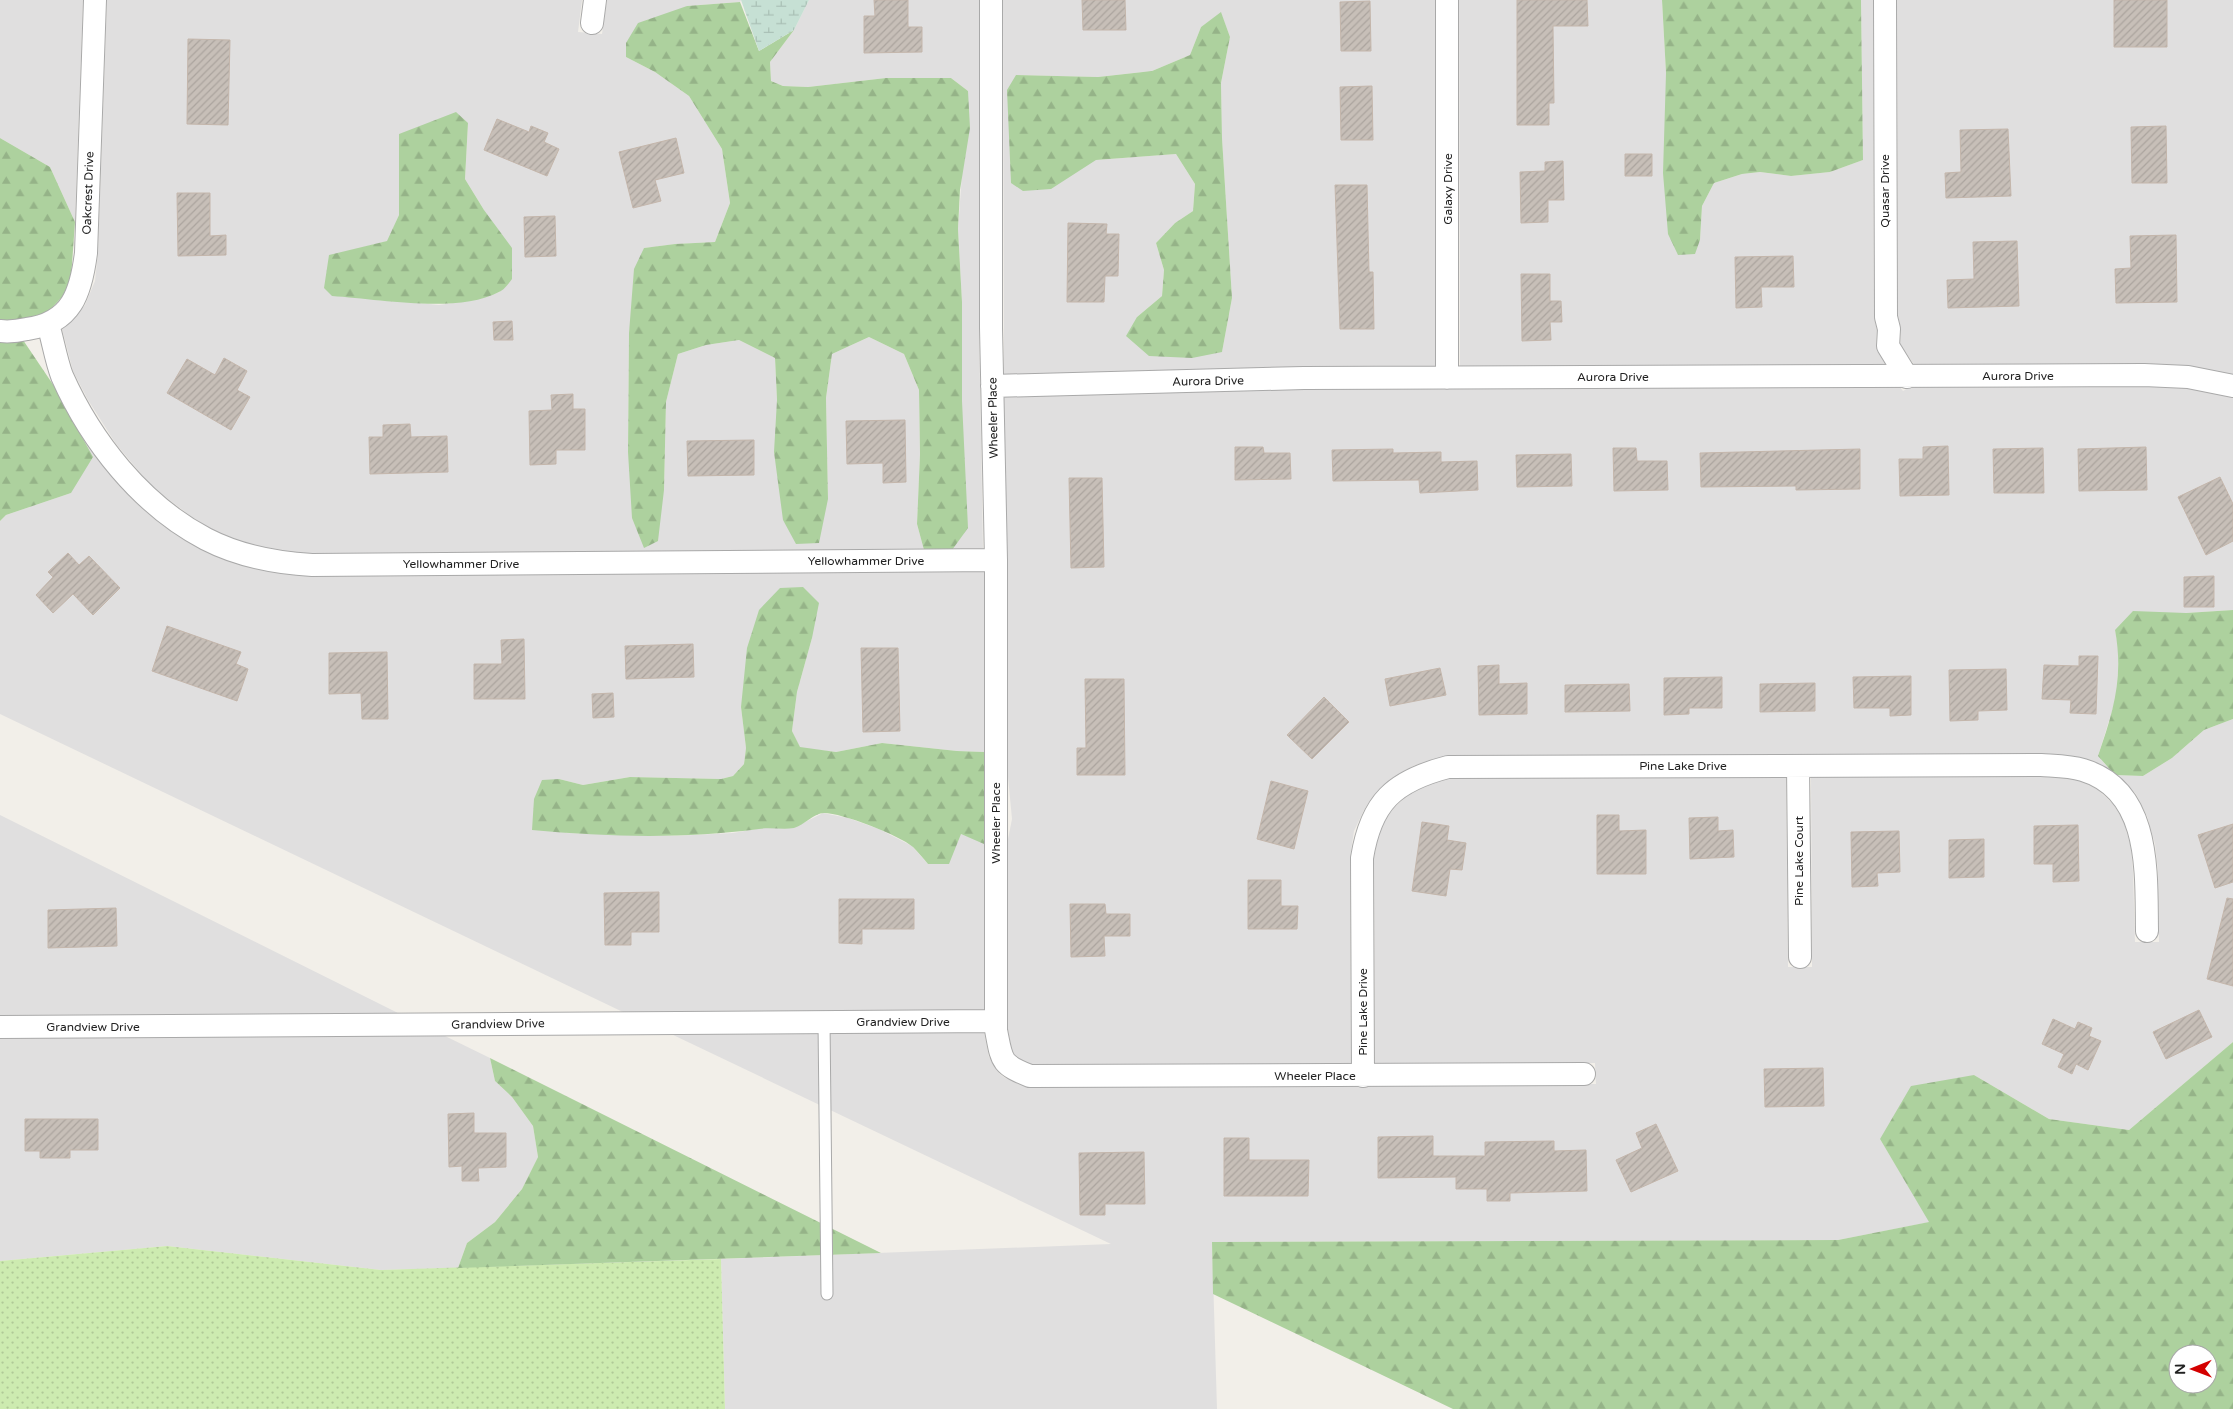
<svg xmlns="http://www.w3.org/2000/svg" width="2233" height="1409" viewBox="0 0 2233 1409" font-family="'Varela Round',sans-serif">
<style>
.residential{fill:#e0dfdf;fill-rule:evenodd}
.grass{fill:url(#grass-dots)}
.forest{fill:url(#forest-firs);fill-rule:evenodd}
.wetland{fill:url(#wetland-marsh)}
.building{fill:url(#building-hatch);stroke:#c4b6ab}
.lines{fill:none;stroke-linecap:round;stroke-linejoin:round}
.service-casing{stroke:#a9a9a9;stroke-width:13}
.minor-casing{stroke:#a9a9a9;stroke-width:24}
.service{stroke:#fff;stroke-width:11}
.minor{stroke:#fff;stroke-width:22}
.labels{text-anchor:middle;stroke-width:4.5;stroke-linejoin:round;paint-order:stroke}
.street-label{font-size:12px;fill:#222;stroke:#fff}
</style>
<defs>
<pattern id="grass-dots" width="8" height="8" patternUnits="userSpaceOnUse" patternTransform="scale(1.25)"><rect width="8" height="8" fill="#cdebb0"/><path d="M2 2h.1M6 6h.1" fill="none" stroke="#b0c997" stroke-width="1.8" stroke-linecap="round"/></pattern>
<pattern id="forest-firs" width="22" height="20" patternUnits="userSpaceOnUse" patternTransform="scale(1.25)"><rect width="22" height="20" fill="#add19e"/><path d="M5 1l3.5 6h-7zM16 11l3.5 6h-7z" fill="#95b388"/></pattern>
<pattern id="wetland-marsh" width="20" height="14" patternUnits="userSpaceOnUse" patternTransform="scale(1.25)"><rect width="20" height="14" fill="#c6e0d4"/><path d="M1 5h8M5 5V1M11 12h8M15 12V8" fill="none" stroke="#aac0b6"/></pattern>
<pattern id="building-hatch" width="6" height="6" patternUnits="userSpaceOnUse" patternTransform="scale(1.25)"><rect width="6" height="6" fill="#c7bfb8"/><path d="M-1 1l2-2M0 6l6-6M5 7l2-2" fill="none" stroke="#aba49e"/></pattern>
</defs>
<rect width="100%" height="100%" fill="#f2efe9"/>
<path class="residential" d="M0,0H83L75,222L50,167L0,138Z
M107,0H582L578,32L602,34L607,0H741L740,2L687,6L626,57L655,72L689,96L722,149L730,203L715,242L676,244L644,248L629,333L628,452L664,490L666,402L678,354L706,345L739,340L775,358L777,400L828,499L826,398L832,354L869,337L904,354L919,390L920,454L917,524L924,550L313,555L263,548L237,540L212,530L192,517L152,487L116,444L88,400L73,371L62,329L85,305L95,281L98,253ZM468,123L465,179L484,210L500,292L472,300L439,305L380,299L329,256L388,241L399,215V134Z
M809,0H979V328L983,550H952L962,401V302L958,229L968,91L951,78H886L808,87L783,86L771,81L770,62L794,30Z
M1003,0H1435V367L1004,376ZM1221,13L1230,37L1221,83L1222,138L1232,298L1222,352L1137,317L1162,296L1164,270L1156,243L1175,223L1193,211L1195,184L1176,154L1096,160L1016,75L1098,77L1152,71L1190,55L1201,27Z
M1459,0H1662L1666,73V121L1700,240L1702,206L1714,183L1742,174L1760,172L1791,176L1830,172L1863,160L1861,0H1873L1874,317L1877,330L1876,346L1887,366L1460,367Z
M1897,0H2233V375L2191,367L1915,366L1900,344L1901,329L1898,316Z
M2144,386L2187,388L2233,397V610L2186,613L2115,630L2119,650L2117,695L2098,756L2111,771L1448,757L1415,765L1391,779L1374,795L1364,810L1354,831L1350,857L1351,1065H1032L1018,1060L1012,1052L1008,1030V839L1012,819L1008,777L1007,549L1004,397L1304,389L1900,387L1903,391L1910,387Z
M78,427L109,473L135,502L176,533L228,560L984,570V752L957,751L882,743L836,752L800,748L792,731L797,692L812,638L741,707L746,748L744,764L733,776L721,779L630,777L583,785L559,779L566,833L674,836L733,833L762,828H793L823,813L848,818L879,829L912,846L928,864L961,834L980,841L984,844V1011L625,1013L0,714V521L6,515L71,493Z
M2233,719V1042L2129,1130L2049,1119L1974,1075L1880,1139L1930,1222L1838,1240L1212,1242L1217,1409H725L721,1259L1111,1244L669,1033L984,1032L989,1057L1000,1074L1005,1078L1030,1086L1596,1084L1595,1063L1375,1065L1374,858L1378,835L1386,819L1393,809L1408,794L1426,784L1449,778L1786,776L1788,967H1812L1811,776L2041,775L2068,777L2080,780L2097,789L2114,805L2124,822L2131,848L2133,872L2135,942H2159L2158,871L2155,844L2147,816L2136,794L2115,775L2143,776L2172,758L2204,730Z
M0,815L402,1015L0,1017Z
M443,1035L490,1058L495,1081L512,1097L533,1126L538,1157L522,1189L495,1222L467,1243L458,1268L381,1270L167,1246L0,1261V1037Z"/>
<path class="grass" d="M167,1246L381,1270L721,1259L725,1409H0V1261Z"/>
<path class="forest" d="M1662,0H1861L1863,160L1830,172L1791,176L1760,172L1742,174L1714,183L1702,206L1700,240L1695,254L1678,255L1668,234L1663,173L1666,73Z
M740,2L759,51L794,30L770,62L771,81L783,86L808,87L886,78H951L968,91L970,128L960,190L958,229L962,302V401L968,528L952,550H924L917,524L920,454L919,390L904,354L869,337L832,354L826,398L828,499L819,543L796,544L783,520L774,452L777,400L775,358L739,340L706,345L678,354L666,402L664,490L658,541L644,548L632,518L628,452L629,333L634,269L644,248L675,244L715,242L730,203L722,149L689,96L655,72L626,57V43L638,23L687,6Z
M1221,12L1230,37L1221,83L1222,138L1232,298L1222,352L1192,358L1149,356L1126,336L1137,317L1162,296L1164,270L1156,243L1175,223L1193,211L1195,184L1176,154L1096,160L1051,189L1023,191L1011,183L1007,90L1016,75L1098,77L1152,71L1190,55L1201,27Z
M456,112L468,123L465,179L484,210L512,248V279C509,283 504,290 499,292C458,314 379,299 332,296L324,288L329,255L387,241L399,215V134Z
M0,138L50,167L75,222L71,278L63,296L48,312L31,318L0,321Z
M23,340L54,386L93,457L71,493L6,515L0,521V342Z
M803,587L819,603L812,638L797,692L792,731L800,747L836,752L882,743L957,751L984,752V844L961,834L949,864H928C923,858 918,852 913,847C899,835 842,813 824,813C814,813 804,825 794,828C783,830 770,827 759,829C685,839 607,837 532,830L534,799L542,780L559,779L583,785L630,777L721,779L733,776L744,764L746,748L741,707L747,648L759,610L780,588Z
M2233,610V719L2204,730L2172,758L2143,776L2115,775L2098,756C2113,712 2124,678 2115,630L2133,611L2186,613Z
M2233,1042V1409H1453L1213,1294L1212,1242L1838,1240L1929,1222L1880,1139L1911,1086L1974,1075L2049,1119L2129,1130ZM2178,1354H2208V1384H2178Z
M490,1058L881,1253L458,1268L467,1243L495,1222L522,1189L538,1157L533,1126L512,1097L495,1081Z"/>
<path class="wetland" d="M741,0H809L794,30L759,51Z"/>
<path class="building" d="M874,0H908V27H922V52L864,53V16H875Z
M1082,0H1125L1126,30H1083Z
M1517,0H1587L1588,26H1553L1554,103H1549V125H1517Z
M2114,0H2167V47H2114Z
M1370,1L1371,51H1341L1340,2Z
M188,39L230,40L228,125L187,124Z
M1372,86L1373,140H1341L1340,87Z
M497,119L529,132L531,126L548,133L544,142L559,149L547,176L484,150Z
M2166,126L2167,183H2132L2131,127Z
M2008,129L2011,196L1946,198L1945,173L1961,172L1960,130Z
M676,138L684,173L655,180L661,201L633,208L619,152Z
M1625,154H1652V176H1625Z
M1563,161L1564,200H1548V222L1521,223L1520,172L1545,171V162Z
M1335,185H1367L1369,272H1373L1374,329H1340Z
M177,193H210V236L226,235V255L178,256Z
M555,216L556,256L525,257L524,217Z
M1068,223L1107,224L1106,234H1119L1118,276H1105L1104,302H1067Z
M2176,235L2177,302L2116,303L2115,269L2131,268L2130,236Z
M2017,241L2019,306L1948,308L1947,280L1974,279L1973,242Z
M1793,256L1794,287H1761L1762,307L1736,308L1735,257Z
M1521,274H1550V301H1561L1562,322H1550L1551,340L1522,341Z
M512,321L513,340H494L493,322Z
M224,358L247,371L237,390L250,397L231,430L167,393L187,359L215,375Z
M573,394V409H585V450H556V464L530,465L529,411L552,410L551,395Z
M905,420L906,482L883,483V463L847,464L846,421Z
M410,424L411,437L447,436L448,472L370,474L369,437H383V425Z
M754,440V475L688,476L687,441Z
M1948,446L1949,495L1900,496L1899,459H1923V447Z
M1235,447H1263L1264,453H1290L1291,479L1235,480Z
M2146,447L2147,490L2079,491L2078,449Z
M1613,448H1636L1637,461H1667L1668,490L1614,491Z
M2043,448L2044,493H1994L1993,449Z
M1393,449V453L1441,452V462L1477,461L1478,490L1420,493L1419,480L1333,481L1332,450Z
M1860,449V489L1796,490V486L1701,487L1700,453Z
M1571,454L1572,486L1517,487L1516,455Z
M2220,477L2233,504V541L2206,555L2178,497Z
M1069,478H1102L1104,567L1071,568Z
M68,553L79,565L89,556L120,588L93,615L73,594L53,613L36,595L53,577L48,572Z
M2214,576V607H2184V577Z
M167,626L241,652L236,664L248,669L237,701L152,671Z
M524,639L525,699H474V664H502L501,640Z
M693,644L694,677L626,679L625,646Z
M861,648H898L900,731L863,732Z
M387,652L388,719H362L361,693L329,694V653Z
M2079,656H2098L2096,714L2070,713L2071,700L2042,699L2044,665L2079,666Z
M1499,665V684L1527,683V714L1479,715L1478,666Z
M1440,668L1446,695L1390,706L1385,679Z
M2006,669L2007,710L1978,711V720L1950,721L1949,670Z
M1911,676V715L1890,716V708H1854L1853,677Z
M1722,677V708H1689V714L1664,715V678Z
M1085,679H1124L1125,775H1077V748H1086Z
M1815,683V711L1760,712V684Z
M1629,684L1630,711L1565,712V685Z
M613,693L614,717L593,718L592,694Z
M1324,697L1349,722L1312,759L1287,735Z
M1271,781L1308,791L1294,849L1257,839Z
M1597,815H1619V831L1646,830V874H1597Z
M1718,817V831L1733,830L1734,857L1690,859L1689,818Z
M1422,822L1449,826L1447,840L1466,843L1462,870L1450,869L1446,896L1412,891Z
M2233,824V882L2215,888L2198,835Z
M2078,825L2079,881L2053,882V864H2034V826Z
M1899,831L1900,872L1877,873L1878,886L1852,887L1851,832Z
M1984,839V877L1949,878V840Z
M1248,880H1281V906H1298L1297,929H1248Z
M659,892V932H631V945H605L604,893Z
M2227,898L2233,899V986L2207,979Z
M839,899H914V929H862V944L839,943Z
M1070,904H1105L1106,914H1130V936H1104L1105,956L1071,957Z
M116,908L117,946L48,948V910Z
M2199,1010L2212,1037L2166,1059L2153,1032Z
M2053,1019L2075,1029L2078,1022L2092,1028L2089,1036L2101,1041L2088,1070L2076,1064L2072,1074L2058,1067L2064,1054L2042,1044Z
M1823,1068L1824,1106L1765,1107L1764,1069Z
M474,1113V1133H506V1167L478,1168L479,1181H462V1166L449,1167L448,1114Z
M25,1119H98V1150H70V1158H40V1151H25Z
M1656,1124L1678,1171L1631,1192L1616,1160L1642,1148L1636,1133Z
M1433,1136V1156H1485V1142L1554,1141V1151L1586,1150L1587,1191L1510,1193V1201H1487V1189H1456V1177L1378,1178V1137Z
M1224,1138H1249V1160H1309L1308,1196H1224Z
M1144,1152L1145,1204H1105V1215H1080L1079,1153Z"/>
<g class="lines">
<g class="service-casing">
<path id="service" d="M824,1022L827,1294"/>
</g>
<g class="minor-casing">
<path id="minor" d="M991,0V328L996,560V1030C1002,1061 1000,1064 1030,1076L1584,1074
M1447,0V378
M1885,0L1886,317L1889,329L1888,346L1907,377
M592,23L595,0
M48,324C53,341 56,360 62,376C91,441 141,505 206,539C239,556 276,563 312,565L996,560
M0,331C9,332 18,331 27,329C72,323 81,292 86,253L95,0
M992,386L1304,378L2144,375L2188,377L2233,386
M1798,766L1800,957
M0,1027L996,1021
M1363,1076L1362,858C1371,802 1394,781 1448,767L2041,765C2055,766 2070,766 2083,770C2152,791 2146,874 2147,931"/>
</g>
<use href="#service" class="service"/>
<use href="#minor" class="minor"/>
</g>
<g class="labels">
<g class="street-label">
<text transform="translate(1448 189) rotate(-90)" y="4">Galaxy Drive</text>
<text transform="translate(1885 191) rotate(-90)" y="4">Quasar Drive</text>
<text transform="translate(88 193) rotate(-88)" y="4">Oakcrest Drive</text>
<text x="2018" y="380">Aurora Drive</text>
<text x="1613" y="381">Aurora Drive</text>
<text transform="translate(1208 381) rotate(-1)" y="4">Aurora Drive</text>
<text transform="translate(993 418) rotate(-91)" y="4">Wheeler Place</text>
<text x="866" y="565">Yellowhammer Drive</text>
<text x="461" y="568">Yellowhammer Drive</text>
<text x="1683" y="770">Pine Lake Drive</text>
<text transform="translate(996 823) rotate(-90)" y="4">Wheeler Place</text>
<text transform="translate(1799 861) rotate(-90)" y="4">Pine Lake Court</text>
<text transform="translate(1363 1012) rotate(-90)" y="4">Pine Lake Drive</text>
<text x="903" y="1026">Grandview Drive</text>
<text transform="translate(498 1024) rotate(-1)" y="4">Grandview Drive</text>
<text x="93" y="1031">Grandview Drive</text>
<text x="1315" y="1080">Wheeler Place</text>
</g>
</g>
<g transform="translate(2193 1369) rotate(269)"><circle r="24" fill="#ffffff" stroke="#a7a7a7"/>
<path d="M0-4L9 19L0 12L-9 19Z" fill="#d40000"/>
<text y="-8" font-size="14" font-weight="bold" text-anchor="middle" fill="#222222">N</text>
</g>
</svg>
